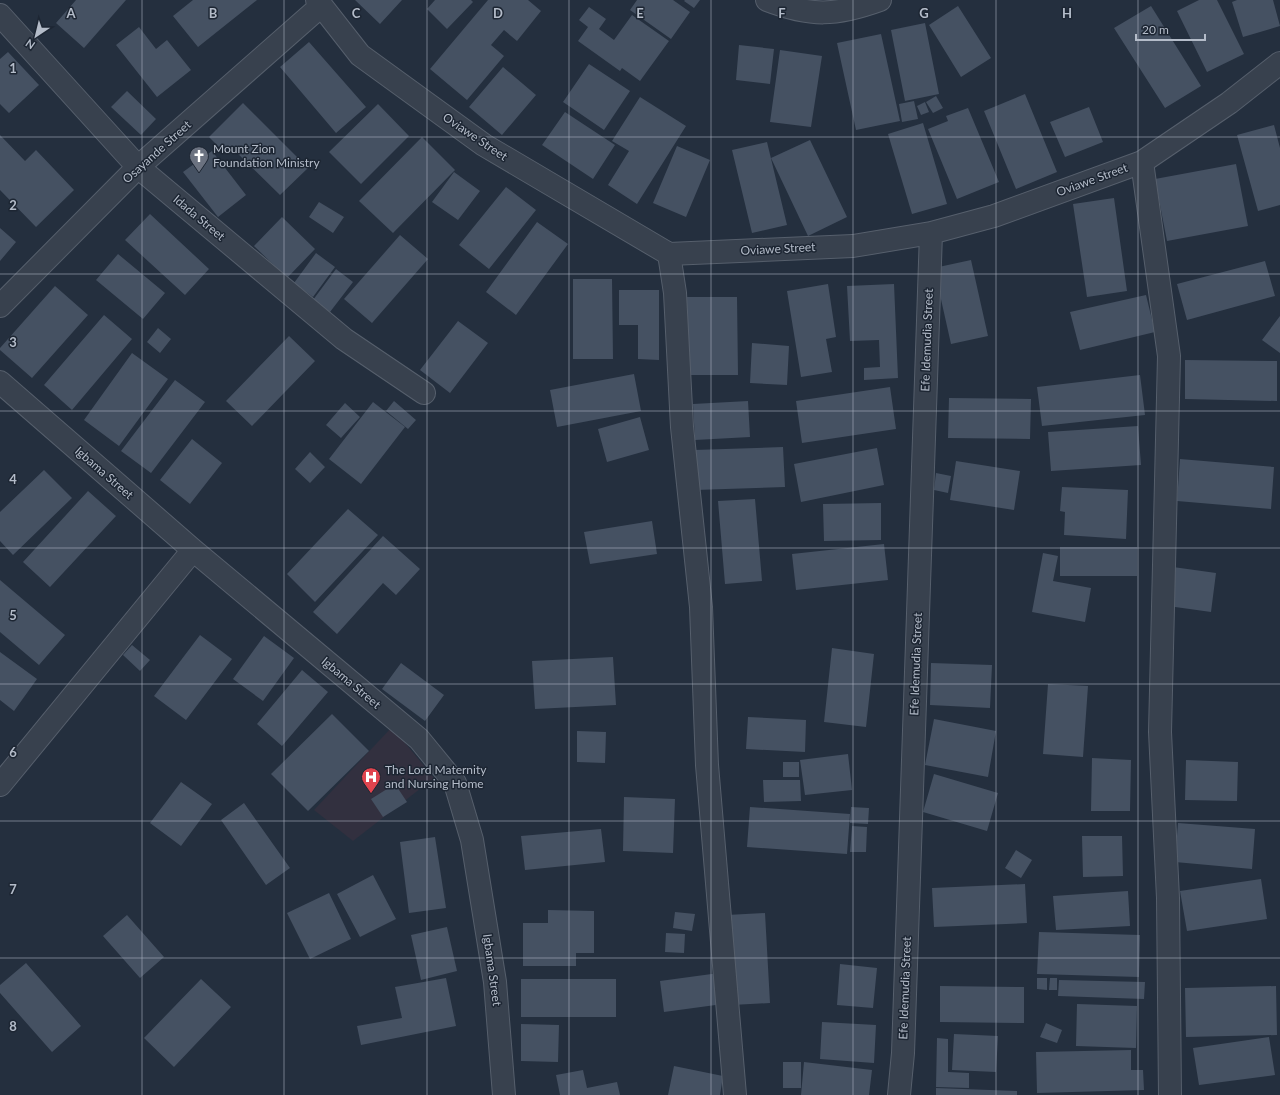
<svg xmlns="http://www.w3.org/2000/svg" width="1280" height="1095" viewBox="0 0 1280 1095" font-family="Lato,sans-serif">
<style>
.medical{fill:#32303f}
.building{fill:#455162}
.lines{fill:none;stroke-linecap:round;stroke-linejoin:round}
.minor-casing{stroke:#565f6c;stroke-width:24}
.minor{stroke:#38414e;stroke-width:22}
.grid{fill:none;stroke:#b4bcc9;stroke-width:1;stroke-opacity:0.55}
.labels{text-anchor:middle;stroke-width:3;stroke-linejoin:round;paint-order:stroke}
.street-label{font-size:12px;fill:#b4bcc9;stroke:#1d2633}
.poi-label{font-size:12px;fill:#b4bcc9;stroke:#1d2633;text-anchor:start}
.grid-label{font-size:13px;text-anchor:middle;font-weight:bold;fill:#b4bcc9;stroke:#1d2633;stroke-width:3;stroke-linejoin:round;paint-order:stroke}
</style>
<rect width="100%" height="100%" fill="#242f3e"/>
<path class="medical" d="M392,727L434,778L353,841L314,810Z"/>
<path class="building" d="M76,0H126L84,48L56,23Z
M193,0H257L198,47L173,16Z
M355,0H402L380,24Z
M435,0H471L473,2L447,29L427,9Z
M488,0H528L541,11L517,41L504,30L491,45L504,56L467,100L430,69Z
M637,0H673L690,12L671,39L630,10Z
M685,0H700L694,8L684,1Z
M1199,0H1217L1244,54L1207,72L1177,11Z
M1237,0H1273L1280,26L1243,37L1232,2Z
M958,6L991,58L961,77L929,25Z
M1151,6L1201,86L1165,108L1114,28Z
M589,7L606,19L599,29L614,40L632,15L669,41L640,81L622,68L620,71L578,41L588,27L579,20Z
M925,23L939,94L905,101L891,30Z
M139,27L156,49L167,40L191,70L157,97L116,45Z
M881,34L900,121L856,130L837,43Z
M309,42L366,107L336,133L280,67Z
M739,45L774,49L770,84L736,80Z
M780,50L822,56L811,127L770,122Z
M8,52L39,85L9,113L0,104V59Z
M589,64L630,91L604,130L563,102Z
M503,67L536,95L502,135L469,107Z
M127,91L156,119L141,135L111,107Z
M1025,94L1057,172L1016,189L984,111Z
M936,96L943,108L933,113L926,102Z
M640,97L686,126L637,204L608,185L629,151L612,141Z
M914,101L918,119L902,122L899,104Z
M925,102L929,112L921,115L917,106Z
M243,103L308,168L280,195L230,146L224,152L209,137Z
M378,104L409,136L361,184L329,152Z
M1089,107L1103,142L1065,157L1050,122Z
M968,108L999,182L957,199L928,129L948,121L946,116Z
M565,112L615,145L593,179L542,145Z
M923,123L947,204L912,214L888,134Z
M1274,125L1280,148V205L1258,211L1237,135Z
M0,135L25,161L36,150L74,190L36,227L0,190Z
M422,137L455,170L393,233L359,201Z
M810,140L847,217L808,236L771,158Z
M767,142L787,225L752,233L732,150Z
M677,146L710,160L686,217L653,203Z
M212,151L246,195L218,217L183,172Z
M1236,164L1248,226L1167,241L1155,179Z
M454,172L480,191L458,220L432,202Z
M506,187L536,210L489,269L459,245Z
M1114,198L1127,291L1087,297L1073,204Z
M319,202L344,217L333,233L309,217Z
M150,214L209,269L185,295L125,240Z
M282,217L315,249L287,278L254,246Z
M537,222L568,244L516,315L486,292Z
M0,228L16,242L0,261Z
M400,235L428,259L372,323L344,299Z
M316,253L335,267L313,297L294,283Z
M118,254L165,293L143,319L96,280Z
M971,260L988,336L951,344L934,268Z
M1265,261L1275,296L1187,320L1177,284Z
M336,269L353,282L330,312L313,300Z
M573,279H612L613,359H573Z
M828,284L836,337L826,339L832,372L801,377L787,291Z
M894,284L898,378L864,380V368L880,367L879,340L850,341L847,286Z
M55,286L88,315L32,378L0,350V348Z
M619,290H659V360L638,359V325H619Z
M1146,295L1155,332L1080,350L1070,312Z
M687,297H737L738,375H688Z
M104,315L132,339L72,410L44,385Z
M1280,316V353L1262,340Z
M458,321L488,343L450,393L420,370Z
M158,328L171,339L160,353L147,342Z
M289,336L315,361L252,426L226,401Z
M752,343L789,346L787,385L750,383Z
M132,353L168,379L119,446L84,420Z
M1185,360L1277,361V401L1185,399Z
M634,374L641,411L557,427L550,390Z
M1140,375L1145,415L1042,426L1037,387Z
M175,380L205,402L151,473L121,451Z
M890,387L896,429L802,443L796,401Z
M949,398L1031,399L1030,439L948,438Z
M394,401L416,420L408,429L386,411Z
M748,401L750,437L695,440L693,404Z
M373,402L405,427L361,484L329,459Z
M345,403L360,417L341,438L326,425Z
M640,417L649,450L607,462L598,429Z
M1138,426L1141,465L1051,471L1048,432Z
M192,439L222,463L190,504L160,480Z
M783,447L785,487L695,490L694,450Z
M877,448L884,485L801,502L794,464Z
M310,452L325,467L310,483L295,469Z
M1180,459L1274,467L1271,509L1177,501Z
M956,461L1020,471L1014,510L950,500Z
M44,470L72,498L13,555L0,541V512Z
M936,473L951,476L948,493L934,490Z
M1062,487L1128,490L1126,539L1064,535L1065,512L1060,511Z
M88,491L116,516L50,587L23,562Z
M755,499L762,581L725,584L718,501Z
M881,503V540L824,541L823,504Z
M348,509L378,535L315,602L287,574Z
M652,521L657,554L590,564L584,532Z
M383,536L420,569L396,595L383,583L337,634L313,612Z
M884,544L888,580L796,590L792,554Z
M1060,547H1137V576H1060Z
M1043,553L1058,556L1053,581L1091,588L1085,622L1032,612Z
M1173,567L1216,573L1211,612L1168,606Z
M0,580L65,635L39,665L0,632Z
M200,635L232,659L186,720L154,696Z
M264,636L294,658L263,701L233,679Z
M132,645L150,660L140,671L123,655Z
M832,648L874,654L866,727L824,722Z
M0,652L37,679L14,711L0,700Z
M613,657L616,705L535,709L532,661Z
M401,663L444,695L425,721L382,689Z
M931,663L992,665L990,708L930,705Z
M302,670L328,692L282,746L257,724Z
M1048,684L1088,686L1083,757L1043,754Z
M332,714L369,751L308,811L271,774Z
M748,717L806,720L805,752L746,749Z
M934,719L996,731L988,777L925,765Z
M577,731L606,732L605,763L577,762Z
M848,754L852,790L805,795L800,760Z
M1092,758L1131,760L1130,811H1091Z
M1186,760L1238,762L1237,801L1185,800Z
M783,762H799V777H783Z
M934,774L998,793L987,831L923,812Z
M763,780H800L801,801L764,802Z
M181,782L212,804L181,846L150,823Z
M395,784L407,802L383,817L371,799Z
M624,797L675,799L673,853L623,851Z
M244,803L290,868L266,885L221,820Z
M750,807L850,814L847,854L747,847Z
M851,807L869,808L868,824L850,823Z
M1178,823L1255,829L1252,869L1175,862Z
M852,826L867,827L866,852H850Z
M601,829L605,862L525,870L521,836Z
M1082,836H1122L1123,876L1083,877Z
M435,837L446,908L409,913L400,842Z
M1016,850L1032,860L1021,878L1005,868Z
M373,875L396,919L360,937L337,894Z
M1261,879L1267,919L1187,931L1180,891Z
M1025,884L1027,923L934,927L932,888Z
M1128,891L1130,926L1056,930L1053,896Z
M329,893L351,939L310,959L287,913Z
M548,910L594,911V953H576V966H523V923H548Z
M675,912L695,914L692,931L673,928Z
M765,913L770,1003L732,1005L727,915Z
M127,915L164,957L140,978L103,936Z
M447,927L457,971L421,980L411,935Z
M1039,932L1140,935L1139,977L1037,974Z
M666,933L685,934L684,953L665,952Z
M26,963L81,1026L52,1052L0,993V985Z
M840,964L877,968L873,1008L837,1005Z
M719,973L723,1004L664,1012L660,981Z
M446,978L456,1026L361,1045L357,1026L402,1018L395,987Z
M1037,978H1047V990L1037,989Z
M1050,978H1057V990H1049Z
M201,979L231,1007L174,1067L144,1038Z
M521,979H616V1017H521Z
M1059,980L1145,982L1144,999L1058,996Z
M940,986L1024,987V1023L940,1022Z
M1276,986L1277,1035L1186,1037L1185,988Z
M1077,1004L1137,1006L1136,1048L1076,1046Z
M822,1022L876,1025L874,1063L820,1059Z
M1046,1023L1062,1030L1057,1043L1040,1037Z
M521,1024L559,1025L558,1062L521,1061Z
M954,1034L998,1036L996,1072L952,1070Z
M1269,1037L1275,1075L1199,1085L1193,1048Z
M937,1038L948,1039V1072L969,1073V1088L936,1087Z
M1131,1050V1070H1143L1144,1090L1037,1093L1036,1052Z
M783,1062H801V1088H783Z
M804,1062L872,1070L869,1095H801Z
M674,1066L723,1076L720,1095H668Z
M583,1070L587,1088L617,1082L620,1095H560L556,1075Z
M936,1088L1017,1091V1095H936Z"/>
<g class="lines">
<g class="minor-casing">
<path id="minor" d="M317,0L360,55L484,145L669,254L853,246L931,233L994,216L1142,162L1229,103L1280,63
M767,0C811,17 836,16 880,0
M0,15L138,167L344,339L424,393
M1142,162L1169,356L1160,732L1168,898L1170,1095
M669,254L675,293L682,427L701,607L707,765L735,1095
M0,306L138,167L321,6
M0,382L193,550L419,739L455,783L472,840L495,982L504,1095
M0,785L193,550
M899,1095L903,1053L931,233"/>
</g>
<use href="#minor" class="minor"/>
</g>
<path class="grid" d="M142,0V1095M284,0V1095M427,0V1095M569,0V1095M711,0V1095M853,0V1095M996,0V1095M1138,0V1095M0,137H1280M0,274H1280M0,411H1280M0,548H1280M0,684H1280M0,821H1280M0,958H1280"/>
<defs>
<g id="church-pin" transform="scale(1)"><path d="M0 17L-7.5 6A9.5 9.5 0 1 1 7.5 6Z" fill="#6b7280" stroke="#1d2633"/><path d="M-1.2-6h2.4v3.5h3.3v2.4h-3.3V6h-2.4V-.1h-3.3v-2.4h3.3Z" fill="#fff"/></g>
<g id="hospital-pin" transform="scale(1)"><path d="M0 17L-7.5 6A9.5 9.5 0 1 1 7.5 6Z" fill="#e0444e" stroke="#1d2633"/><path d="M-5-5h3v3.5h4V-5h3V5h-3V1.5h-4V5h-3Z" fill="#fff"/></g>
</defs>
<g fill-rule="evenodd">
<use href="#church-pin" x="199" y="156"/>
<use href="#hospital-pin" x="371" y="777"/>
</g>
<g class="labels">
<g class="street-label">
<text transform="translate(475 137) rotate(34)" y="4">Oviawe Street</text>
<text transform="translate(157 152) rotate(-42)" y="4">Osayande Street</text>
<text transform="translate(1092 180) rotate(-20)" y="4">Oviawe Street</text>
<text transform="translate(199 218) rotate(40)" y="4">Idada Street</text>
<text transform="translate(778 249) rotate(-3)" y="4">Oviawe Street</text>
<text transform="translate(927 340) rotate(-88)" y="4">Efe Idemudia Street</text>
<text transform="translate(104 473) rotate(41)" y="4">Igbama Street</text>
<text transform="translate(916 664) rotate(-88)" y="4">Efe Idemudia Street</text>
<text transform="translate(351 683) rotate(40)" y="4">Igbama Street</text>
<text transform="translate(492 970) rotate(82)" y="4">Igbama Street</text>
<text transform="translate(905 988) rotate(-88)" y="4">Efe Idemudia Street</text>
</g>
<g class="poi-label">
<text x="213" y="153">Mount Zion<tspan x="213" dy="14">Foundation Ministry</tspan></text>
<text x="385" y="774">The Lord Maternity<tspan x="385" dy="14">and Nursing Home</tspan></text>
</g>
</g>
<g class="grid-label">
<text x="71" y="18">A</text>
<text x="213" y="18">B</text>
<text x="356" y="18">C</text>
<text x="498" y="18">D</text>
<text x="640" y="18">E</text>
<text x="782" y="18">F</text>
<text x="924" y="18">G</text>
<text x="1067" y="18">H</text>
<text x="13" y="73">1</text>
<text x="13" y="210">2</text>
<text x="13" y="347">3</text>
<text x="13" y="484">4</text>
<text x="13" y="620">5</text>
<text x="13" y="757">6</text>
<text x="13" y="894">7</text>
<text x="13" y="1031">8</text>
</g>
<g transform="translate(36 36) rotate(215)" stroke="#1d2633" stroke-width="3" paint-order="stroke">
<path d="M0-3L7 15L0 10L-7 15Z" fill="#b4bcc9"/>
<text y="-6" font-size="11" font-weight="bold" text-anchor="middle" fill="#b4bcc9">N</text>
</g>
<path d="M1136 34v6h69v-6" fill="none" stroke="#b4bcc9" stroke-width="2"/>
<text x="1142" y="34" font-size="12" fill="#b4bcc9" stroke="#1d2633" stroke-width="3" paint-order="stroke">20 m</text>
</svg>
